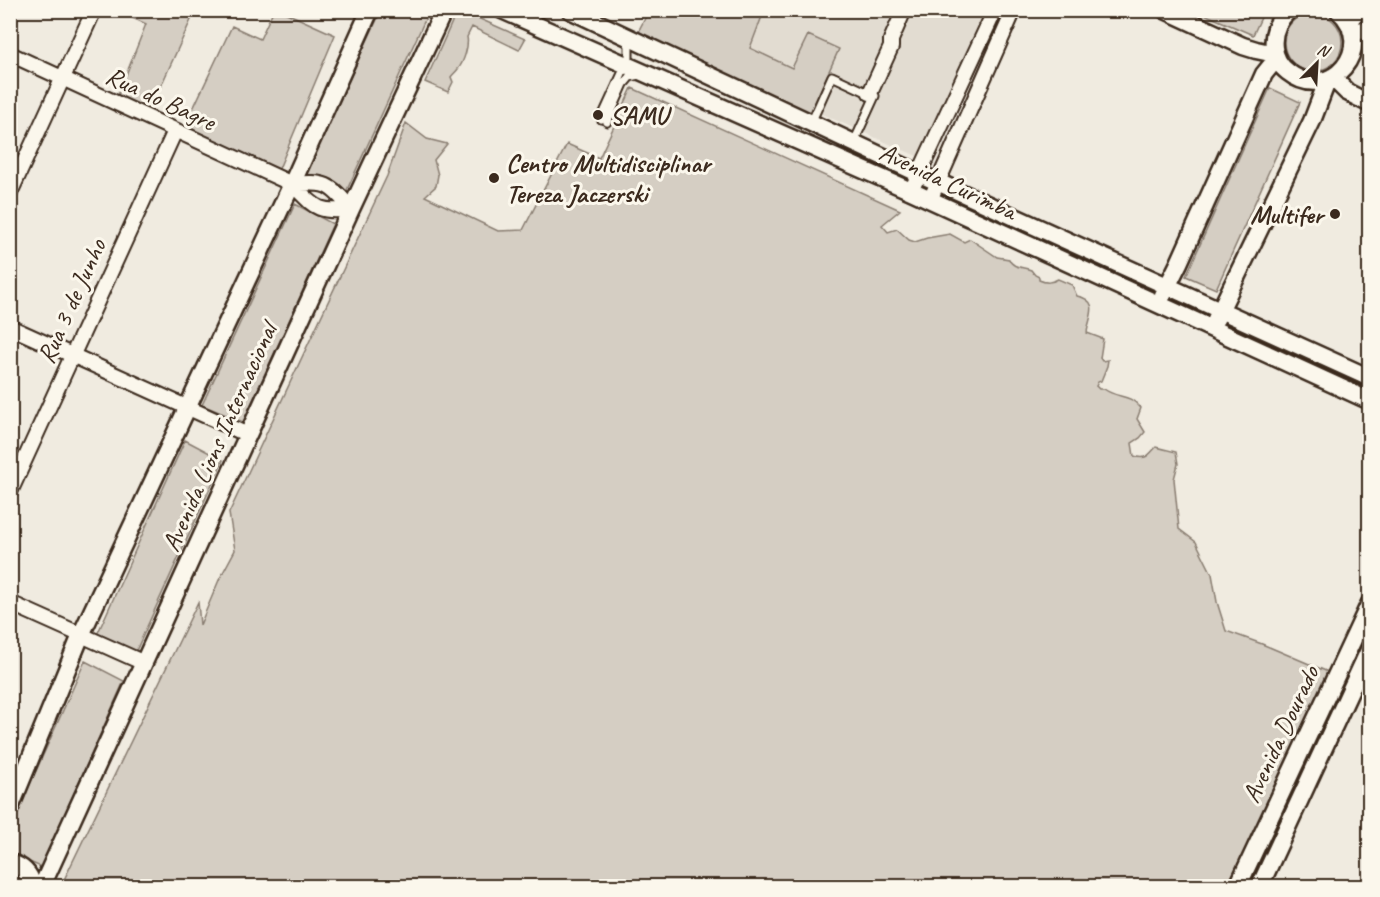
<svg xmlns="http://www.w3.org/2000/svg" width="1380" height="897" viewBox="0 0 1380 897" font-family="Caveat,sans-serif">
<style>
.built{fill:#e2dcd1}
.green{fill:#d5cec3;stroke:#887c70;stroke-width:1.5}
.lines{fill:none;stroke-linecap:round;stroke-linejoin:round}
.service-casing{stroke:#3b2a1e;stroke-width:11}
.minor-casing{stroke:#3b2a1e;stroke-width:18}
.tertiary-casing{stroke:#3b2a1e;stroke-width:21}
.service{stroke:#fbf7ec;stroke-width:7}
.minor{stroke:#fbf7ec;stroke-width:14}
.tertiary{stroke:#fbf7ec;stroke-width:16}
.poi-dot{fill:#3b2a1e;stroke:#fbf7ec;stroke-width:2}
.labels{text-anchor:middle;stroke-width:6;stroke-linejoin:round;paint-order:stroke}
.street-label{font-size:26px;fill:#3b2a1e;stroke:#fbf7ec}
.poi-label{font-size:26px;font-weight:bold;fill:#3b2a1e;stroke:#fbf7ec;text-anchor:start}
</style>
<rect width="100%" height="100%" fill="#f0ebe0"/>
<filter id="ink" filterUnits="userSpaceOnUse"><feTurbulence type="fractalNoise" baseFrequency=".0167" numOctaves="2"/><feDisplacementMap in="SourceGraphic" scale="12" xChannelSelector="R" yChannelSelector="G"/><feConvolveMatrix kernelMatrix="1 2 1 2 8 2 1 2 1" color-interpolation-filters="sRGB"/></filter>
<g filter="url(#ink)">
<path class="built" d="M746,11H989L926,160L720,69Z"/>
<path class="green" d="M117,11H195L150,110L118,95L146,24Z
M273,11H282L335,35L278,171L185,126L232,26L260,39Z
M381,11H429L346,192L305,175Z
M457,11H462L525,39L519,50L472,27L467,37C469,45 464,62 458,69C456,72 453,74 451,77L453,82L448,92L425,82Z
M649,11H764L750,48L792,68L808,35L839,49L809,115L639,35L640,28Z
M1197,11L1264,10V11L1253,35Z
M1284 42a29 29 0 1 1 58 0a29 29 0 1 1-58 0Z
M632,88L900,210L882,225L888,232L897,229L909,240L915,242L927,238L950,234L964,242L970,239L997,257L1009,259C1012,268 1023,267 1031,270L1035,275L1039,277V280C1046,283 1051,283 1058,279L1072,285L1077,296C1102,301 1088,318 1087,333L1103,339L1100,358L1102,361L1108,360L1107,366L1101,381L1098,382L1096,386L1099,389H1104C1118,399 1129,393 1141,408L1137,419L1145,432L1140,438L1132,443L1134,456C1146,460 1148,456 1156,447L1176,452L1178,464L1174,479L1179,529L1196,542L1212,574L1217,602L1226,631L1262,644L1328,672L1229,886H61L198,602L200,625L219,580L235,550L229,513L387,176L406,123L427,139L447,144L434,160L438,175L436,186L425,196L498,231L523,230L567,144L599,158Z
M1270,88L1300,102L1216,289L1186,276Z
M295,204L333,224L243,422L202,405Z
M185,440L223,460L135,653L96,637Z
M85,661L124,681L41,867L11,854V827Z"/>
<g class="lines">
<g class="service-casing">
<path id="service" d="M601,119L629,58V46L626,40
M607,122L624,84L630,77L639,75
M811,123L832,76L875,96L854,142"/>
</g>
<g class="minor-casing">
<path id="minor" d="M10,54L292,184C314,206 317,214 351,209
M870,93L891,47V40L904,10
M292,184C325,181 330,183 351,209
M911,191L995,10
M10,193L94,10
M930,200L1014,10
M10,327L248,435
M10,492L175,131
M10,603L144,663"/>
</g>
<g class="tertiary-casing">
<path id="tertiary" d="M502,10L911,191L1370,401
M570,10L920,174L1370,378
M1165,10L1243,46L1256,50L1275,54
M1289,10C1278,20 1272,33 1274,48C1275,57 1280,66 1288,72C1329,105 1379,47 1338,10
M1348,22L1358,10
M1351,30L1370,31
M1332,77L1347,92L1370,104
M1163,295L1179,263L1264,74L1277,58
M1216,319L1312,121L1328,79
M10,808L81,635L292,184L370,10
M10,863C23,866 30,874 33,886
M42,886L351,209L444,10
M1238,886L1370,603
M1260,886L1370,648"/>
</g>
<use href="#service" class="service"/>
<use href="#minor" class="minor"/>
<use href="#tertiary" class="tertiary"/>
</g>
</g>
<g class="poi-dot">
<circle cx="598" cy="115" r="6"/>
<circle cx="494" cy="178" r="6"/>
<circle cx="1335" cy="214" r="6"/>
</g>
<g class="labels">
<g class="street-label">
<text transform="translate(161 98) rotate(25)" y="9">Rua do Bagre</text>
<text transform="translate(948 181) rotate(25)" y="9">Avenida Curimba</text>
<text transform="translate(71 301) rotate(-66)" y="9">Rua 3 de Junho</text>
<text transform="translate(219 437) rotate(-66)" y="9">Avenida Lions Internacional</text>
<text transform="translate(1280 734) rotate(-65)" y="9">Avenida Dourado</text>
</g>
<g class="poi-label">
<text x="610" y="124">SAMU</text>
<text x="506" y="172">Centro Multidisciplinar<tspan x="506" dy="30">Tereza Jaczerski</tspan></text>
<text x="1323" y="223" text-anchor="end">Multifer</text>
</g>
</g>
<rect width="1380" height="897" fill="none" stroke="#fbf7ec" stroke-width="36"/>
<rect x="18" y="18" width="1344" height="861" fill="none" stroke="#3b2a1e" stroke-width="2" filter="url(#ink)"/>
<g transform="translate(1317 63) rotate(24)" stroke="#fbf7ec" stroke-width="4.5" paint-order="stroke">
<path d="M0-4.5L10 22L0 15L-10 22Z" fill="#3b2a1e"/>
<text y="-9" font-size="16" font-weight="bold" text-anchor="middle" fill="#3b2a1e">N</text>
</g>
</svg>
